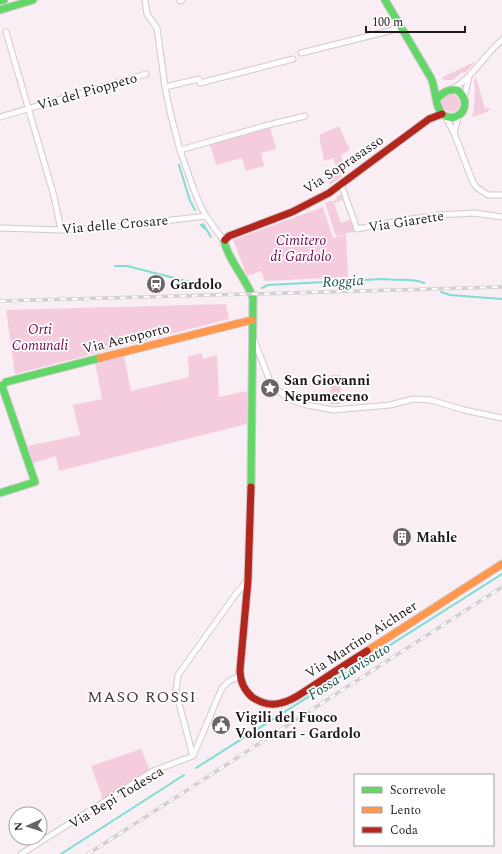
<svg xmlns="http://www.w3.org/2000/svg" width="502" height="854" viewBox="0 0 502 854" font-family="Spectral,serif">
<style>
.green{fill:#f5ccde}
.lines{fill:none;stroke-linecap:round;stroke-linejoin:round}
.stream{stroke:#7eded6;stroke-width:2}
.street-casing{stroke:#d2cacd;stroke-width:7}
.fast-casing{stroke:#d2cacd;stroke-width:9}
.slow-casing{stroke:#d2cacd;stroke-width:9}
.jam-casing{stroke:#d2cacd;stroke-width:9}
.street{stroke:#fefcfd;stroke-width:5}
.fast{stroke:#63d668;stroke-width:7}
.slow{stroke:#ff974d;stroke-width:7}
.jam{stroke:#b3261e;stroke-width:7}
.rail-casing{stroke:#d3d0d1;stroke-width:3.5}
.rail{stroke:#fff;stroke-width:2;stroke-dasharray:6;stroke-linecap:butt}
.labels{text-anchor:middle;stroke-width:3.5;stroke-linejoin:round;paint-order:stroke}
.street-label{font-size:14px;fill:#20191c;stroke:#fff}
.park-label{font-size:14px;font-style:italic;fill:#720248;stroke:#fff}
.poi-label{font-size:14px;font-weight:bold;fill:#20191c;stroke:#fff;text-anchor:start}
.water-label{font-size:15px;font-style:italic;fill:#1a544f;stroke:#fff}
.quarter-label{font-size:16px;letter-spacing:1px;fill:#46363d;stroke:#fff}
</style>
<rect width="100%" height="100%" fill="#f9eef3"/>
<path class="green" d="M476,61L466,72L461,73L453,80H445L441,78Z
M476,77L485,109L491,108L487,112L472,117C474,111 476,84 474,81Z
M442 103a9 9 0 1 1 18 0a9 9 0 1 1-18 0Z
M339,126L350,150L341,155L347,173L330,185L328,178L339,174L333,158L324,161L319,135Z
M270,127L276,149L261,153L264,166L246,171L242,158L216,165L210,144Z
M342,194L344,199L334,203L341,223L352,219L356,231L336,236L325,203L331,200L332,202L337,199L336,197Z
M323,207L333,238L346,234L348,277L265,281L261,271L247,276L233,240Z
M226,304L229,319L15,374L6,310Z
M202,353L203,359L217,355L219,397L247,391V424L59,471L56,456L33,463L28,446L80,435L73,405L102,399L95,362L124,356L131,391L189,377L188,356Z
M331,375H341L340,404H330Z
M141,749L150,770L103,799L91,766Z"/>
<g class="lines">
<path class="stream" d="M179,165L190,201L195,210
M203,224L211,237
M201,225L205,229
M115,266H127L190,282L218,287
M262,288L268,285L383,279C397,281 412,278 424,283
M441,292L450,295L502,299
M196,768L502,574
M61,854L184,775"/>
<g class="street-casing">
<path id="street" d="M145,0L147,14L157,28L165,87L171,116L180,150L194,190L201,207L206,216L224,241
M180,1L182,0
M6,32L54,196L61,230
M301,53L401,28
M165,87L199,79L200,83L293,59
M453,89C473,77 484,55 502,40
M464,98L469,77
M445,116L454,133L472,180L476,187L488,195H502
M0,117L146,74
M454,133L459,115
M180,150L264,126L305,116
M341,184L357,229L404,220L439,215L474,213L502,217
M0,228L61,230L104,228L206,216
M253,337L271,384L288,399L307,405L334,410L390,405L413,399L431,400L464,410L502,418
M193,756L176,692L178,675L236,594L248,580
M21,854L153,771L193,756L222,688L229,681L240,676"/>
</g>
<g class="fast-casing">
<path id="fast" d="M385,0L431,78C436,88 435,112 445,116C462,123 473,101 457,90C448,89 443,92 437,99
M0,1L4,0
M0,10L33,0
M225,240L224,241C229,262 246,278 253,298L251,487
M0,493L35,482L2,386L6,382L100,358"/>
</g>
<g class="slow-casing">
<path id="slow" d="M100,358L252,320
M367,651L502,564"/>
</g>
<g class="jam-casing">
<path id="jam" d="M225,240L229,236L292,212L329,193L429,119L442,114
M251,487L248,580L240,670C240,681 244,690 252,697C261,703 271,706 281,703C293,701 303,692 313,686C331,674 349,662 367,651"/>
</g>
<use href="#street" class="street"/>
<use href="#fast" class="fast"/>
<use href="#slow" class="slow"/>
<use href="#jam" class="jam"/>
<g class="rail-casing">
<path id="rail" d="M0,301L502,287
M88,854L502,587"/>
</g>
<use href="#rail" class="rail"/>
</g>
<defs>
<g id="station-disc" transform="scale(1)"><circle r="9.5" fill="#6c6467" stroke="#fff"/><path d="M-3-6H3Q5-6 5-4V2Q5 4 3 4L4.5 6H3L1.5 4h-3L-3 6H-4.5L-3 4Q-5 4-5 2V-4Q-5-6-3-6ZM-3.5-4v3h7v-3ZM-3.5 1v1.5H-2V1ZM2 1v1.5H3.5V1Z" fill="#fff"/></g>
<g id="sight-disc" transform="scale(1)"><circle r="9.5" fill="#6c6467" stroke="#fff"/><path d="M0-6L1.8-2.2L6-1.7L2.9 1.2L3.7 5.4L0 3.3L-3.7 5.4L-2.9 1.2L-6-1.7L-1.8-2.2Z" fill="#fff"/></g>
<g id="building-disc" transform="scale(1)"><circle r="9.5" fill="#6c6467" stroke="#fff"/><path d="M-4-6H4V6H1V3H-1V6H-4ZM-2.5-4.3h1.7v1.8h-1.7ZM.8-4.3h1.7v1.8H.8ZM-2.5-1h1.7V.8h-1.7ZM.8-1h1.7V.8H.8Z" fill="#fff"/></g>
<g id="civic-disc" transform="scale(1)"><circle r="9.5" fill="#6c6467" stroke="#fff"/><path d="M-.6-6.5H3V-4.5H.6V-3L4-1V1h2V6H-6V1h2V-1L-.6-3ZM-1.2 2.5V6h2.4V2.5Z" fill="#fff"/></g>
</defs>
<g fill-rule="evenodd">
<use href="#station-disc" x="156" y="284"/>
<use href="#sight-disc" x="270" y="388"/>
<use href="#building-disc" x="402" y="537"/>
<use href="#civic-disc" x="221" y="725"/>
</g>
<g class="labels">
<g class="street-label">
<text transform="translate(87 91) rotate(-16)" y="5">Via del Pioppeto</text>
<text transform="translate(343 164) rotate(-34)" y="5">Via Soprasasso</text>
<text transform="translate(406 221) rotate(-9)" y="5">Via Giarette</text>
<text transform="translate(115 224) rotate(-5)" y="5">Via delle Crosare</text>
<text transform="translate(126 338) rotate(-14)" y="5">Via Aeroporto</text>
<text transform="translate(361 639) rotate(-33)" y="5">Via Martino Aichner</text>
<text transform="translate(116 797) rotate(-31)" y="5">Via Bepi Todesca</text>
</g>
<g class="park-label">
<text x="301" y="245">Cimitero<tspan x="301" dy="16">di Gardolo</tspan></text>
<text x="40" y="334">Orti<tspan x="40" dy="16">Comunali</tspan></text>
</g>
<g class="poi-label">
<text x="170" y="289">Gardolo</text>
<text x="284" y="385">San Giovanni<tspan x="284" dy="16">Nepumeceno</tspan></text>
<text x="416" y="542">Mahle</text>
<text x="235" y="722">Vigili del Fuoco<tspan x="235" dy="16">Volontari - Gardolo</tspan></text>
</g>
<g class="water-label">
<text transform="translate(343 281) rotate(-3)" y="5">Roggia</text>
<text transform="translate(349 671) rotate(-32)" y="5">Fossa Lavisotto</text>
</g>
<g class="quarter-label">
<text x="142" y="702">MASO ROSSI</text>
</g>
</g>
<rect x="354" y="774" width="140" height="72" fill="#ffffff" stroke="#a6a3a4"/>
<rect x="362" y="787" width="20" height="6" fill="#63d668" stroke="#a6a3a4"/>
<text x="390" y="794" font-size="12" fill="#20191c">Scorrevole</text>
<rect x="362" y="807" width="20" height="6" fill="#ff974d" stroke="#a6a3a4"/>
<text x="390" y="814" font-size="12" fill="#20191c">Lento</text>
<rect x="362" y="827" width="20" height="6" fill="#b3261e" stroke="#a6a3a4"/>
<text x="390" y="834" font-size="12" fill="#20191c">Coda</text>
<g transform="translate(28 826) rotate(267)"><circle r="19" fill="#ffffff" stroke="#a6a3a4"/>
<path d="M0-3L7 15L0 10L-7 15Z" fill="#6c6467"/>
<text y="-6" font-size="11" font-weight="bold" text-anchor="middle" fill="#20191c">N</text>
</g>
<path d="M366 26v6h99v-6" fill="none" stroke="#20191c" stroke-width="2"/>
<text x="372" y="26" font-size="12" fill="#20191c" stroke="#ffffff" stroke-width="3" paint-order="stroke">100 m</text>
</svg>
